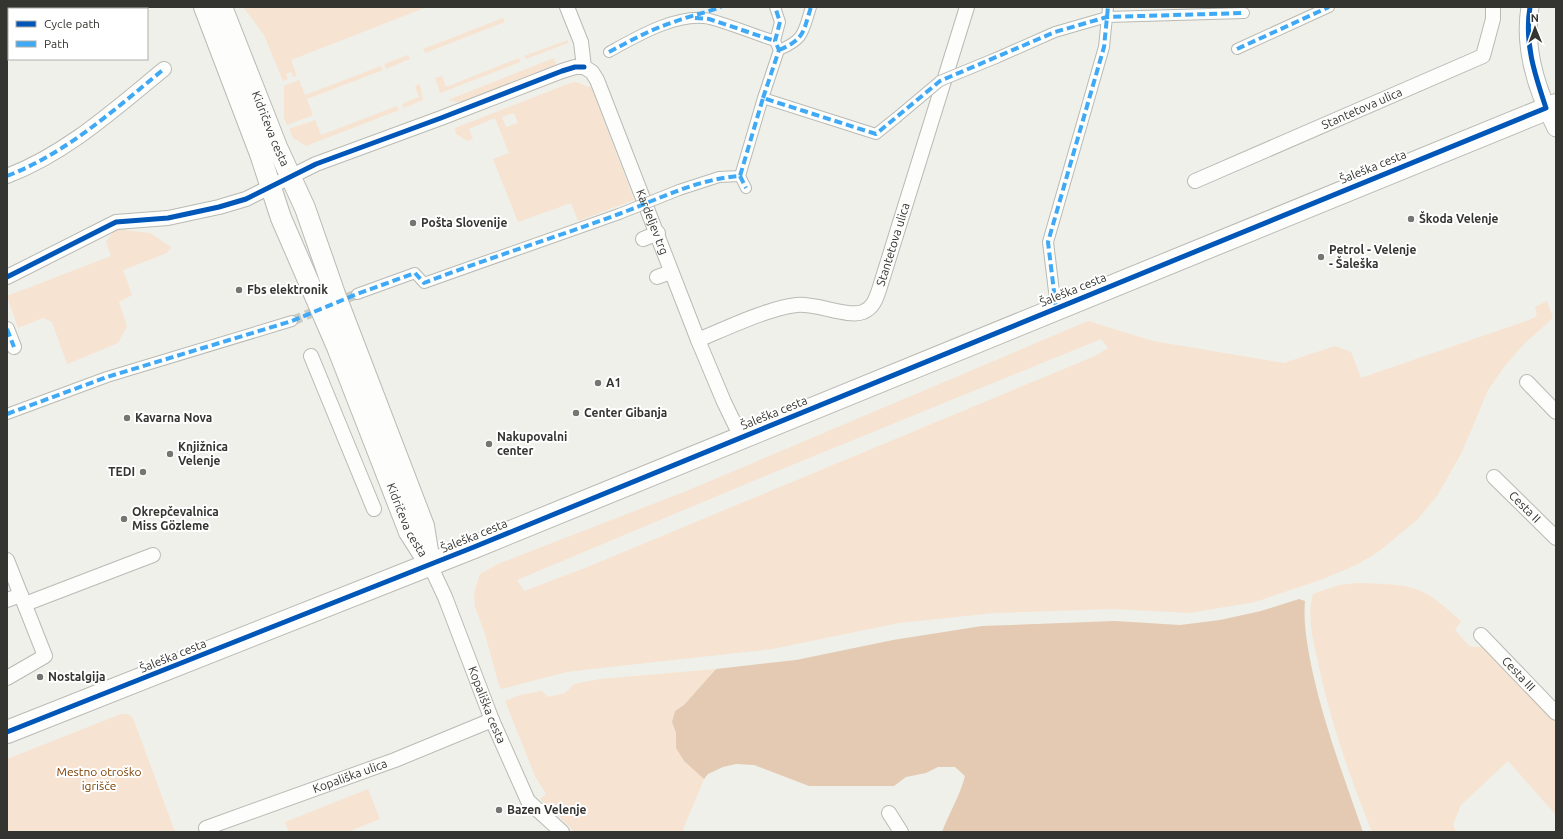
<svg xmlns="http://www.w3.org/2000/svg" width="1563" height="839" viewBox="0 0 1563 839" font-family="Ubuntu,sans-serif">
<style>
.green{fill:#f7e3d1;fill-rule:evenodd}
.forest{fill:#e4cab3}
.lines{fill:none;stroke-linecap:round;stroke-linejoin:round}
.river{stroke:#9ec9b3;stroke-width:30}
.pedestrian-tunnel{stroke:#cacbc4;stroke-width:10;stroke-dasharray:10 5;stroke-linecap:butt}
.pedestrian-casing{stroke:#b9bab4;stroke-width:12}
.minor-casing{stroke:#b9bab4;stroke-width:16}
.tertiary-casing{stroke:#b9bab4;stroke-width:19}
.secondary-casing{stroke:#b9bab4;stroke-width:22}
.primary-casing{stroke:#b9bab4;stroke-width:24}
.pedestrian{stroke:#fdfdfc;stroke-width:10}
.minor{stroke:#fdfdfc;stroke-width:14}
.tertiary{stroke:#fdfdfc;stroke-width:17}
.secondary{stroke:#fdfdfc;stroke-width:20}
.primary{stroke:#fdfdfc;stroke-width:22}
.pedestrian-bridge-casing{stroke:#b9bab4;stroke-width:12;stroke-linecap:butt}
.pedestrian-bridge{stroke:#fdfdfc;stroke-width:10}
.quiet{stroke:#3fa9f5;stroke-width:4;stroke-dasharray:8 4;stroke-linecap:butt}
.cycleway-casing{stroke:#fff;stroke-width:8}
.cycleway{stroke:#0057b8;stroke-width:5}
.poi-dot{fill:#757671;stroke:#fff;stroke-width:1.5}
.labels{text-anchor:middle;stroke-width:4;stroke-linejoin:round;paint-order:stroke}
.street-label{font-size:12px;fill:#343530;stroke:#fff}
.poi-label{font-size:12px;font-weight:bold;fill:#343530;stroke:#fff;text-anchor:start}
.park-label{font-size:12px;fill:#7c4003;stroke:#fff}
</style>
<rect width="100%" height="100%" fill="#eff0e9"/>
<path class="green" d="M243,7H427L291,60L297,76L293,77L291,72L286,74L288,79L283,81L264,35Z
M503,18L505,22L425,53L423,49Z
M568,40V43L526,59L524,56Z
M408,55L410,59L386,69L384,64Z
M519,58L520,62L440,93L435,78L442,76L446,87Z
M554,58L556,65L463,101L457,102L448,100Z
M381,66L383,70L307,99L313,115L287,125L284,118V86L299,80L305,95Z
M573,82C581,82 584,87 591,87L634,200L578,221L571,203L518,222L493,159L509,153L495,118L469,129L473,139L468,141L456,134L455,128ZM514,113L518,123L506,127L502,117Z
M418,84L420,85L423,100L404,108L402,104L419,97L415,87Z
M397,106L399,110L306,146L293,138L289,129L315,120L321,135Z
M115,229L150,233L171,247L167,253L123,270L132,295L119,302L127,326L118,343L67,364L52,322L43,318L18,328L7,296L111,256L106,242Z
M1547,301L1553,318L1524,344L1504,367L1488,390L1462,452L1437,496L1417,520L1378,552L1358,564L1323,579L1255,602L1189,613L1113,609L994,613L899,623L772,649L592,669L567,672L501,689L498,682L485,634L475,607L474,593L480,574L500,563L684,492L1088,321L1153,341L1284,363L1335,346L1351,352L1361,378L1529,320L1537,316L1535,307ZM1101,339L1108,348L1095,356L590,566L524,591L517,580L753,481Z
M1358,583C1377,584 1398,583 1416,589C1433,595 1448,610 1461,621L1455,630L1470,647H1488L1556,722V813L1555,814L1508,761L1461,805L1453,825L1456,832H1372C1349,775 1329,718 1317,657C1312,637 1307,614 1313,594L1339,585Z
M716,669L684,705L675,711L672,722L676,733V748L684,761L704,779L682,832H575L540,799L546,794L535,776L505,701L520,695L542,691L548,697L565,693L574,684L600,679Z
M121,714H128L133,718L175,832H7V759Z
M368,789L380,819L348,832H289L285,822Z"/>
<path class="forest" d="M1299,599L1305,601C1303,626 1308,649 1313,674C1325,728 1345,780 1363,832H942C949,813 960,796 965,776L955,767H938L926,773L906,777L894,786H809L754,765L736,764L723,767L708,774L704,779L684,761L676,748V733L672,722L675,711L684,705L716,669L796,660L893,640L982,626L1115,621L1180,625L1220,620L1261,611Z"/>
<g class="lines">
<path class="river" d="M15,9L18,7"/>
<path class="pedestrian-tunnel" d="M292,321L357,294"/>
<g class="pedestrian-casing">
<path id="pedestrian" d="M1237,49L1329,7
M779,50C805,39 803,32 811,7
M609,52C636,37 678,12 710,19C732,25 753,34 775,41
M996,58L1055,32L1107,17L1244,13
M763,98L779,50L775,41L780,22L775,7
M740,176L746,188
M679,190L719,177L740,176L763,98L876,134L896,118
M357,294L415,273L424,283L619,214
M1056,308L1048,242L1104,47L1108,7
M7,414L107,377L292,321"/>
</g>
<g class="minor-casing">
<g id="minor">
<path id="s1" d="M567,7L581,42L584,67L592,72L597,80L698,340L724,402L741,437"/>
<path d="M7,176C67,153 115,109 164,69"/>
<path id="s2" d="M1195,181L1483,56L1493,19V7"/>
<path d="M643,239L658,233"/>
<path d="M7,277L116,222L168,218L219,207L246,199L316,164L441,118L562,71L575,67H584"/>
<path d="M657,277L671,272"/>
<path d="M7,329L14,347"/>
<path id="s3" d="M698,340C725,329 768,308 797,305C816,303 849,318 863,312C873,308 876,299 879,290L967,7"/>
<path d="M311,356L374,509"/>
<path d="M1527,382L1556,412"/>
<path id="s4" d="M1494,477L1556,538"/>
<path d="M7,560L45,656L7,678"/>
<path id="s5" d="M430,565L445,597L492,720L528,801L562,832"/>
<path d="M7,600L21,595"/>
<path d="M25,604L153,555"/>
<path id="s6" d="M1481,635L1556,713"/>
<path d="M889,813L901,832"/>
<path id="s7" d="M206,828L395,760L492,720"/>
</g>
</g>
<g class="tertiary-casing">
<path id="tertiary" d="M1530,7C1523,49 1537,91 1556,128"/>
</g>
<g class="secondary-casing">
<g id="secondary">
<path id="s8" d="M204,7L260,154L281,218L337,347L409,532L430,565"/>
<path id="s9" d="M222,7L277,147L305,208L335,294L424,526L429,557"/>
</g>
</g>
<g class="primary-casing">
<path id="primary" d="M7,732L474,547L1556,105"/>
</g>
<use href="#pedestrian" class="pedestrian"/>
<use href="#minor" class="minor"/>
<use href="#tertiary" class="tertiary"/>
<use href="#secondary" class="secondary"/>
<use href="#primary" class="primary"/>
<g class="pedestrian-bridge-casing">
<path id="pedestrian-bridge" d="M896,118L940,81L996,58
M619,214L679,190"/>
</g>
<use href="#pedestrian-bridge" class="pedestrian-bridge"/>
<path class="quiet" d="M695,18L709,19L775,41
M1237,49L1329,7
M779,50C805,39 803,32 811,7
M609,52C630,41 651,29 674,22C689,16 705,13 721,7
M763,98L779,50L775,41L780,22L775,7
M7,176C67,153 115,109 164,69
M740,176L746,188
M1056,308L1048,242L1104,47L1108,7
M7,329L14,347
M7,414L107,377L292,321L357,294L415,273L424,283C488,258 554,238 619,214C659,199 697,179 740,176L763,98L876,134L940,81L1055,32L1107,17L1244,13"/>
<g class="cycleway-casing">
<path id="cycleway" d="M7,277L116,222L168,218L219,207L246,199L316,164L441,118L562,71L575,67H584
M7,732L474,547L1546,108C1535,75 1524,43 1530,7"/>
</g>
<use href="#cycleway" class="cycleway"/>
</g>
<g class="poi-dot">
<circle cx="1411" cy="219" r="4"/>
<circle cx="413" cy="223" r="4"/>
<circle cx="1321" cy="257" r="4"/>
<circle cx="239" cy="290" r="4"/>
<circle cx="598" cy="383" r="4"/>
<circle cx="576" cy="413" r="4"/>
<circle cx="127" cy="418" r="4"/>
<circle cx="489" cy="444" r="4"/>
<circle cx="170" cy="454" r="4"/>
<circle cx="143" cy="472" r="4"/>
<circle cx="124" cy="519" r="4"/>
<circle cx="40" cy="677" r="4"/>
<circle cx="499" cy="810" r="4"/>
</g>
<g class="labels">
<g class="street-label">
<text dy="4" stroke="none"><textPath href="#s2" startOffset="182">Stantetova ulica</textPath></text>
<text dy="4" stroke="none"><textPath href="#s9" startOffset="131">Kidričeva cesta</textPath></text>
<text transform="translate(1373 167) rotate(-22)" y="4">Šaleška cesta</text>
<text dy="4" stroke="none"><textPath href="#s1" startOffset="234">Kardeljev trg</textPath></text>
<text dy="4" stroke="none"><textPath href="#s3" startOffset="248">Stantetova ulica</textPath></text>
<text transform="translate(1073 290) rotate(-22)" y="4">Šaleška cesta</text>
<text transform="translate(774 413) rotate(-22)" y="4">Šaleška cesta</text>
<text dy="4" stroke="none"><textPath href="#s4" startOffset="43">Cesta II</textPath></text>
<text dy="4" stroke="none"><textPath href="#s8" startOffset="552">Kidričeva cesta</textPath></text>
<text transform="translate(474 536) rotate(-22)" y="4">Šaleška cesta</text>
<text transform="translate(173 656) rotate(-22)" y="4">Šaleška cesta</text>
<text dy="4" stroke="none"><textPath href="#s6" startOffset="54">Cesta III</textPath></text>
<text dy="4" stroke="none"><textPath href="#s5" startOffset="151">Kopališka cesta</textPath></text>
<text dy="4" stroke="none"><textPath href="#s7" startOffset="153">Kopališka ulica</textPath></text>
</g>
<g class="poi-label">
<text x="1419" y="223">Škoda Velenje</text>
<text x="421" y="227">Pošta Slovenije</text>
<text x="1329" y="254">Petrol - Velenje<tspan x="1329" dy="14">- Šaleška</tspan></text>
<text x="247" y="294">Fbs elektronik</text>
<text x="606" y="387">A1</text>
<text x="584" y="417">Center Gibanja</text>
<text x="135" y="422">Kavarna Nova</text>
<text x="497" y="441">Nakupovalni<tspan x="497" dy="14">center</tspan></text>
<text x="178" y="451">Knjižnica<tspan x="178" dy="14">Velenje</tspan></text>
<text x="135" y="476" text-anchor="end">TEDI</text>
<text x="132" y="516">Okrepčevalnica<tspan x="132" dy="14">Miss Gözleme</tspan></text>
<text x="48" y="681">Nostalgija</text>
<text x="507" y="814">Bazen Velenje</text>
</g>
<g class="park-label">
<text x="99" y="776">Mestno otroško<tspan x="99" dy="14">igrišče</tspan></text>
</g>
</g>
<rect width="1563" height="839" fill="none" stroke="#343530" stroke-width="16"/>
<rect x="8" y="8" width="140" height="52" fill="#ffffff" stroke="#aeaeac"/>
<rect x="16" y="21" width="20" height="6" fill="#0057b8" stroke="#aeaeac"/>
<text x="44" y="28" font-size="12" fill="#343530">Cycle path</text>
<rect x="16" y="41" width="20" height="6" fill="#3fa9f5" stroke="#aeaeac"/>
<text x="44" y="48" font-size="12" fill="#343530">Path</text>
<g transform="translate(1535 28) rotate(359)" stroke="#ffffff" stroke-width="3" paint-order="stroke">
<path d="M0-3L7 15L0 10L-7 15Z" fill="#343530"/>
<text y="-6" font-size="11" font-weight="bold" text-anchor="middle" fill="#343530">N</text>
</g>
</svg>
